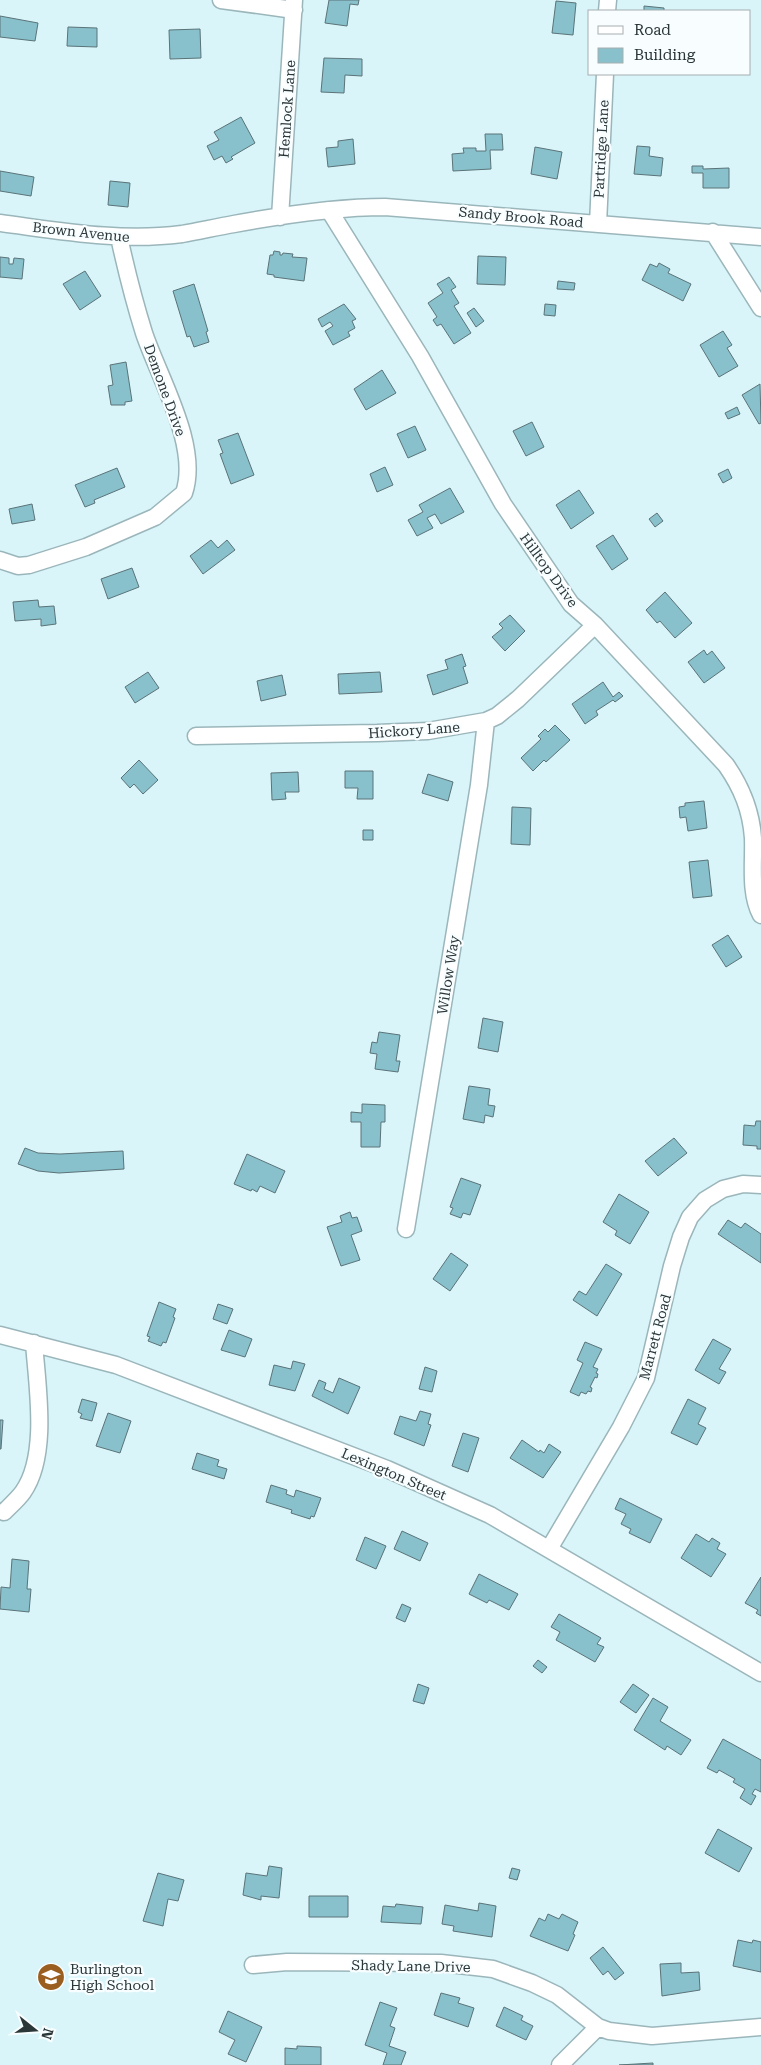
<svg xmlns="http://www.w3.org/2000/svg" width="761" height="2065" viewBox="0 0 761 2065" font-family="'Roboto Serif',serif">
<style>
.building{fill:#88c1cb;stroke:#5a7378}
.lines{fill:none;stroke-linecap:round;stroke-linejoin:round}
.minor-casing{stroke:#9bb6bb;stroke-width:19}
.minor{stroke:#fff;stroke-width:16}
.labels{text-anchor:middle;stroke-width:4.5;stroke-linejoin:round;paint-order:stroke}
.street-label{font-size:14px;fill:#2b3638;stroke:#f8feff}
.poi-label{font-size:14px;fill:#2b3638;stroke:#f8feff;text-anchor:start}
</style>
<rect width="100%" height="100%" fill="#d9f5fa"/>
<path class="building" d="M329,0H359L358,5L350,4L347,26L325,23Z
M556,1L576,3L573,35L552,33Z
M644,6L664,8V11H644Z
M0,16L38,23L35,41L0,37Z
M68,27L97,28V47L67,46Z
M200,29L201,58L170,59L169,30Z
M324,58L362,59V76L345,75L344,93L321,92Z
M241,117L255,143L231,157L233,159L226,163L222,156L214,160L207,146L219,140L214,132Z
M485,134H502L503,150H490L491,169L453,171L452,154L464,153L463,148H476V151H486Z
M353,139L355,164L328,167L326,148L338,147V141Z
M637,146L650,147L649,156L663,158L661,176L634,174Z
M535,147L562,152L557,179L531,174Z
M692,166H703V169L729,168V188H703V173H692Z
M0,171L34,177L31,196L0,191Z
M110,181L130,183L128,207L108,205Z
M274,251L280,252V255H282L283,253L293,254L292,257L307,258L304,281L274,277V275L267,274L270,255H273Z
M478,256L506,257L505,285L477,284Z
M0,257L9,258V264H13L14,258L24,259L22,279L0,277Z
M659,263L670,269L668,273L691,284L683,301L642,280L650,264L657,267Z
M85,271L101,296L80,310L63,284Z
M449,277L456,287L451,290L459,303L454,306L471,333L454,344L441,324L437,326L433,320L437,317L428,303L443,293L437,284Z
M558,281L575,283L574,290L557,289Z
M194,284L208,331L206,332L209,342L194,347L190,336L187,337L173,291Z
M344,304L356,319L352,321L355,328L348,332L350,336L333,345L325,331L333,326L330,322L322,327L318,319Z
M545,304L556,305L555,316L544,315Z
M474,308L484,321L476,327L467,313Z
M723,331L732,345L727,348L738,366L719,377L700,345Z
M126,362L132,401L125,402V405H111L108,386L113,385L110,365Z
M382,370L396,393L366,410L354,389Z
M760,384L761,423L759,424L742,395Z
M737,407L740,414L728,419L725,413Z
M532,422L544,447L526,456L513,431Z
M415,426L426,450L408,458L397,434Z
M238,433L254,475L231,484L220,454L223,453L218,440Z
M385,467L393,485L377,492L370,474Z
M117,468L125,487L94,500L95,503L85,507L75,485Z
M728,469L732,478L723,483L718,474Z
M450,488L464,512L441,524L435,514L427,518L433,528L417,536L408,520L423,512L419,505Z
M579,490L594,513L571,529L556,505Z
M32,504L35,520L12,524L9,509Z
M657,513L663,521L655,527L649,519Z
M613,535L628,559L612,570L596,546Z
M211,540L218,548L227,540L235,550L203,574L190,556Z
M132,568L139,587L108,599L101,579Z
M665,592L692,623L675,638L660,621L657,623L646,610Z
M38,600L39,607L54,606L56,624L41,626V619L15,621L13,602Z
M510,615L525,631L505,651L492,637L503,628L499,624Z
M704,650L707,655L712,651L725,668L704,683L688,662Z
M462,654L466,666L463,667L468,683L433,695L427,675L448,669L445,660Z
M148,672L159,688L135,703L125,687Z
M380,672L382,692L339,694L338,674Z
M282,675L286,695L261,701L257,681Z
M603,682L613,697L619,692L623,696L615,702L613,700L596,711L598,715L585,724L572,704Z
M555,725L570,740L546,762L544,760L533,771L521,758L541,739L538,736L545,729L548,732Z
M139,760L158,780L143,794L134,784L130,788L121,778Z
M345,771H373V799H357L358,788H345Z
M298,772L299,792H285L286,799L272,800L271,773Z
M428,774L453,782L448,801L422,793Z
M704,801L707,828L688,831L686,817L680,818L679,807L685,806V803Z
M512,807L531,808L530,845L511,844Z
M363,830H373V840H363Z
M708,860L712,896L693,898L689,862Z
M728,935L742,957L726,967L712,945Z
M483,1018L503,1022L498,1052L478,1048Z
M379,1032L400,1035L396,1061H400L398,1072L375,1069L377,1054L370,1053L372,1042L377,1043Z
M469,1086L490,1089L488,1105L495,1106L493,1117L485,1115L484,1123L463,1119Z
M362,1104L385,1105V1122H381L380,1147H361V1122H351V1112L362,1113Z
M756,1121H761V1149H757V1146L743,1145L744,1125L755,1126Z
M674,1138L687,1153L658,1176L645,1161Z
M25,1148L38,1153L60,1154L123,1151L124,1169L59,1173L38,1171L18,1164Z
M247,1154L285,1171L275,1193L260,1186L257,1192L252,1189L251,1191L234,1184Z
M461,1178L481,1185L470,1215L463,1213L461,1218L450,1214L453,1208L450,1207Z
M619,1194L649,1212L630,1244L615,1235L617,1231L603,1222Z
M350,1212L352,1218L357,1217L362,1231L351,1235L360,1260L341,1266L327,1227L342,1222L340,1216Z
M728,1220L741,1228L745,1223L761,1234V1263L718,1234Z
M451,1253L468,1265L450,1291L433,1279Z
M606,1264L622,1274L597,1316L573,1300L579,1291L586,1295Z
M159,1302L176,1309L173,1317L175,1318L166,1343L163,1342L161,1346L148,1341L150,1337L147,1336Z
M218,1304L233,1309L227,1324L213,1319Z
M229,1330L252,1339L245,1357L221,1350Z
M713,1339L731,1349L719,1369L726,1372L719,1384L695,1370Z
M585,1342L602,1349L593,1367L598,1369L596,1373L598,1374L597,1378L595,1377L590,1387L592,1388L591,1392L588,1391L586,1394L581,1392L579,1396L570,1392L583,1363L577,1360Z
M293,1361L305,1364L295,1391L269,1385L274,1365L291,1369Z
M425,1367L437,1371L432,1392L419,1389Z
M339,1378L360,1387L348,1414L312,1396L319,1380L326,1383L324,1389L333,1393Z
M82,1399L97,1403L92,1421L80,1418L82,1414L78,1412Z
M688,1399L706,1408L698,1424L706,1428L697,1445L671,1433Z
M420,1411L431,1414L428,1424L431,1425L424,1446L394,1434L400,1416L416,1421Z
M108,1413L131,1421L120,1453L96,1446Z
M0,1420H3L1,1449H0Z
M463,1433L479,1438L468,1472L452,1466Z
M522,1440L539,1452L540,1450L544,1453L549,1444L561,1452L543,1478L510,1458Z
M197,1453L219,1460L217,1466L227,1469L224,1479L192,1469Z
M271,1485L287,1490L286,1494L294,1497L296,1490L321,1498L314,1517L311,1516L310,1519L291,1513L292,1510L266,1502Z
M620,1498L662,1519L650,1543L629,1533L631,1529L621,1524L626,1514L615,1509Z
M402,1531L428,1543L420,1561L394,1549Z
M696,1534L709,1542L712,1538L720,1543L717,1549L726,1554L711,1577L681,1558Z
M365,1537L386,1546L376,1569L356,1560Z
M12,1559L29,1561L27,1589H31L29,1612L0,1609L1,1587L10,1588Z
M479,1574L518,1594L509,1610L489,1600L487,1603L469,1594Z
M761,1577V1616L756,1613L758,1610L745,1603Z
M402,1604L411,1608L405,1622L396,1618Z
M559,1614L601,1638L597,1644L604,1647L595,1662L556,1640L560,1632L551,1627Z
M538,1660L547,1667L542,1673L533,1666Z
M418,1684L429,1688L424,1704L413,1701Z
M633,1684L649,1695L636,1713L620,1702Z
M653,1698L668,1707L660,1721L691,1740L681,1755L667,1746L665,1750L634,1730Z
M723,1739L761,1760V1792L755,1789L752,1794L756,1796L751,1805L740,1798L745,1789L733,1782L735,1779L719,1770L717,1773L707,1768Z
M718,1829L752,1848L739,1872L705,1853Z
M269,1866L282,1868L279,1898L261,1896V1900L243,1895L246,1873L267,1876Z
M512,1868L520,1870L517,1880L509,1878Z
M158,1873L184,1880L178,1901L168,1899L163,1926L143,1921Z
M309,1896H348V1917H309Z
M479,1903L496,1906L492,1937L453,1931L454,1926L442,1924L445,1905L478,1911Z
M396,1904L423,1907L421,1924L381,1922L383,1906L395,1907Z
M548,1914L559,1919L562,1914L578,1922L573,1934L575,1935L568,1951L530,1936L539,1918L545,1921Z
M738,1940L752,1943L753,1940L761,1942V1972L733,1966Z
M603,1947L624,1973L615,1980L608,1971L603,1975L590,1958Z
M681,1963V1973L699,1972L700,1990L662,1996L660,1964Z
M441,1993L460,1998L458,2003L474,2008L468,2027L434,2015Z
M380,2002L397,2008L390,2026L395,2028L389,2046L406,2052L401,2065H383L387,2053L365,2045Z
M504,2007L523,2016L521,2020L533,2026L526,2040L496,2026Z
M228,2011L262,2027L246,2062L228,2054L235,2040L219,2032Z
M297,2046L321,2047V2065H285V2048L297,2049Z
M653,2063V2065H619Z"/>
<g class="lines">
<g class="minor-casing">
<path id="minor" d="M221,0L294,10
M607,11L608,0
M329,210L420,356L503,504L571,604L595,625L726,765C742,788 751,810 753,838C754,862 749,893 761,915
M280,217L294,0
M0,223C61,231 120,242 182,234C199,231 217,227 234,224C283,215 335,207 385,207L761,237
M598,224L605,74
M713,232L761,308
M0,560L18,566L29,565L86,547L155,517L184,493C200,446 159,378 144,333C134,301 126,269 119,237
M196,736L377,733L428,731L486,721L497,716L518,699L595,625
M406,1229L479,785L486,721
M0,1335L116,1365L387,1469L490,1515L761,1673
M4,1512C10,1506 18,1499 23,1492C49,1455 37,1385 34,1343
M549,1549L621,1427L646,1378L672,1266L681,1237L690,1217L705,1200L723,1189L743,1184L761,1185
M253,1965L287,1962L441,1963L493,1969L532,1983L557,1995L598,2027L609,2031L652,2036L761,2027
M560,2065L598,2027"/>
</g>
<use href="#minor" class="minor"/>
</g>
<defs>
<g id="school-disc" transform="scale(1.4375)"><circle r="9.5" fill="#9a5f20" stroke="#f8feff"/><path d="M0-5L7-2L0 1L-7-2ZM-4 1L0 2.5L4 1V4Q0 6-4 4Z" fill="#fff"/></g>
</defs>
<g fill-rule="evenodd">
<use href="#school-disc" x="51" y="1977"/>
</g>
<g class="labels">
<g class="street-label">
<text transform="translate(287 109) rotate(-86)" y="5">Hemlock Lane</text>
<text transform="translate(601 149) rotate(-87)" y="5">Partridge Lane</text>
<text transform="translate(521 217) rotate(5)" y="5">Sandy Brook Road</text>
<text transform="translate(81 232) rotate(6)" y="5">Brown Avenue</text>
<text transform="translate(165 390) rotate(70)" y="5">Demone Drive</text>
<text transform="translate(549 570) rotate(54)" y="5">Hilltop Drive</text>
<text transform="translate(414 730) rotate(-4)" y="5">Hickory Lane</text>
<text transform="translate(448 975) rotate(-81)" y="5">Willow Way</text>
<text transform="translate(655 1337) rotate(-75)" y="5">Marrett Road</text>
<text transform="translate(394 1474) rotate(23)" y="5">Lexington Street</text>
<text transform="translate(411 1966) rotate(1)" y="5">Shady Lane Drive</text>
</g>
<g class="poi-label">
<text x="70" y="1974">Burlington<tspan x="70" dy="16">High School</tspan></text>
</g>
</g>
<rect x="588" y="10" width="162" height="65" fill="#f8feff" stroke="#a6aeaf"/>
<rect x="598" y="26" width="25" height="8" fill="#ffffff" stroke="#a6aeaf"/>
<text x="634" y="35" font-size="15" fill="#2b3638">Road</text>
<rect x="598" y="48" width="25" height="15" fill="#88c1cb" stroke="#a6aeaf"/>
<text x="634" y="60" font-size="15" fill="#2b3638">Building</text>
<g transform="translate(35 2030) rotate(107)" stroke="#f8feff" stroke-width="4" paint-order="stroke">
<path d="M0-4L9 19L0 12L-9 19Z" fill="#2b3638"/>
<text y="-8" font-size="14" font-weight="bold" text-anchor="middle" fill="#2b3638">N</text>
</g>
</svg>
